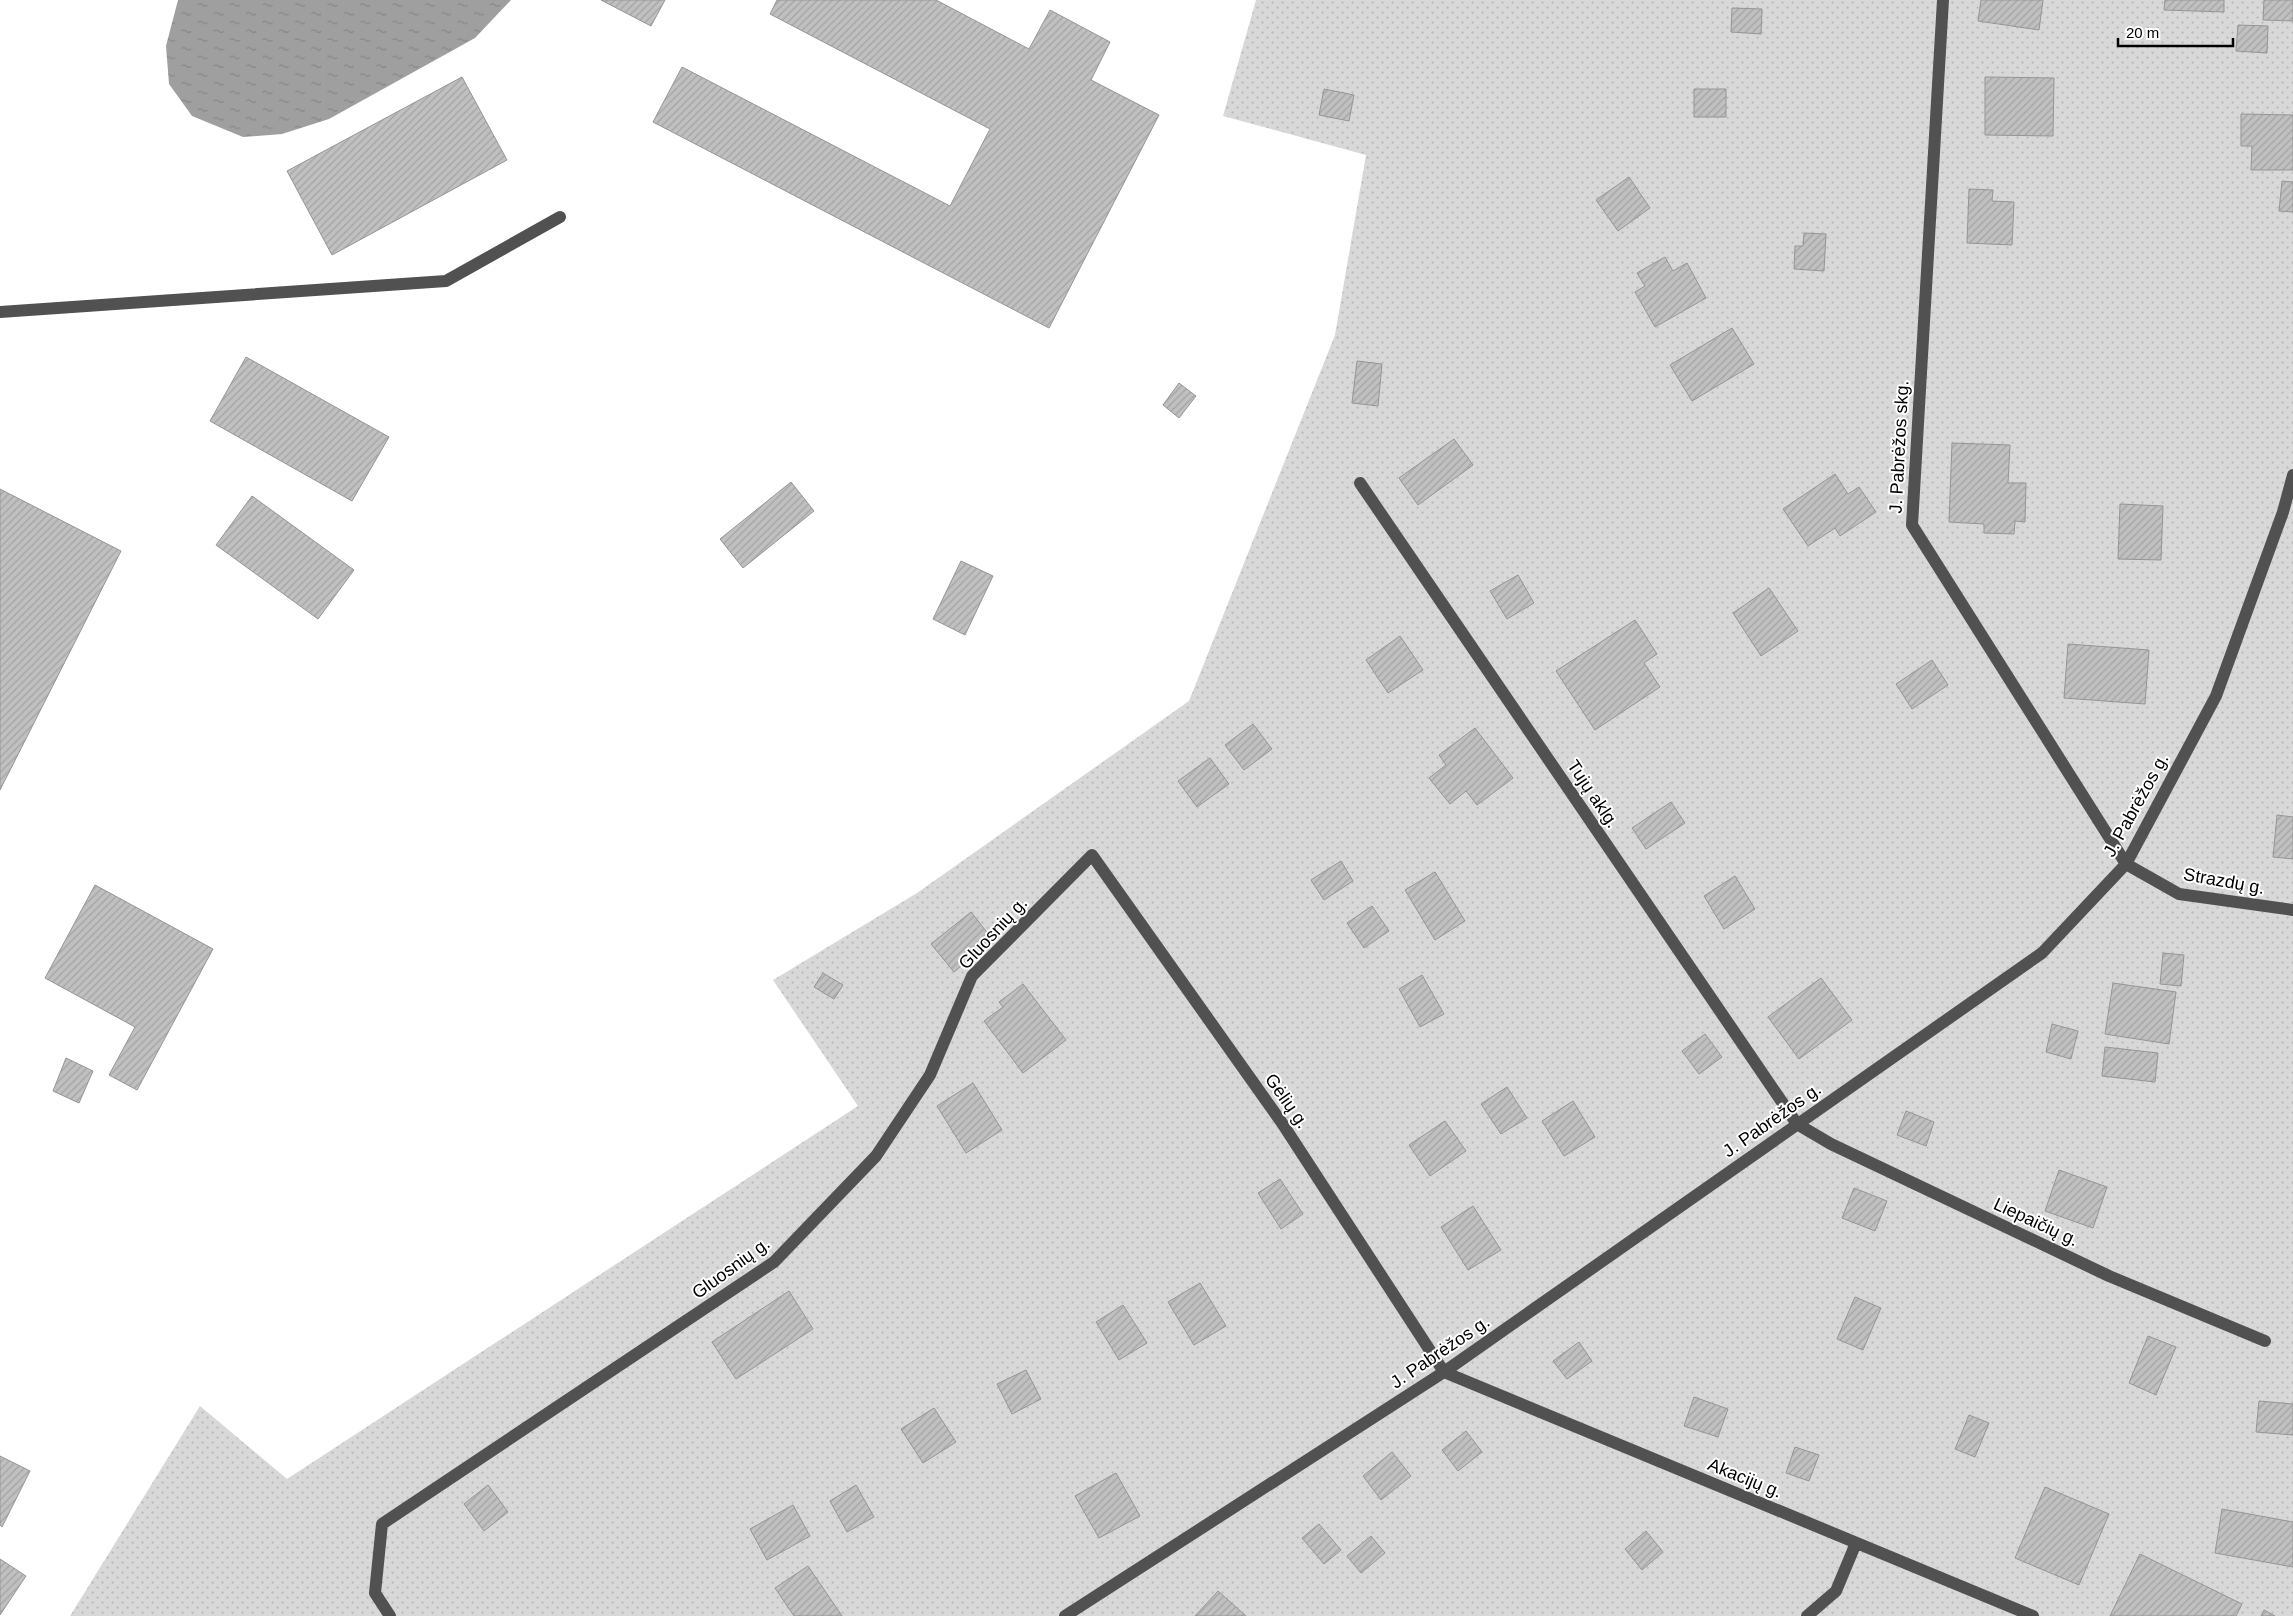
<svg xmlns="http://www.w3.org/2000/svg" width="2293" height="1616" viewBox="0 0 2293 1616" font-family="Arial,sans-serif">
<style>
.garden{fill:url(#garden-dots)}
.water{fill:url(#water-ripples)}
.building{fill:url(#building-hatch);stroke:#959595}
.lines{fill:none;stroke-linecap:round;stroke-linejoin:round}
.minor{stroke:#515151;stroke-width:12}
.labels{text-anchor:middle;stroke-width:4;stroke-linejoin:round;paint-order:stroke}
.street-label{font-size:18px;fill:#000;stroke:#fff}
</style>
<defs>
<pattern id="garden-dots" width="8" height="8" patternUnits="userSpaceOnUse" patternTransform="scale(1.25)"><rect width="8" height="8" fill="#d8d8d8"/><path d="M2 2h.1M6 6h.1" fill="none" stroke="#b8b8b8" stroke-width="1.8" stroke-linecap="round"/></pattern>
<pattern id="water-ripples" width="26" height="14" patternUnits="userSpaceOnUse" patternTransform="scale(1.25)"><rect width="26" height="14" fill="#9f9f9f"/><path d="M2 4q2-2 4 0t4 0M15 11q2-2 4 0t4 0" fill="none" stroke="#878787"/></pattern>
<pattern id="building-hatch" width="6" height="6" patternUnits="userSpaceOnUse" patternTransform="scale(1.25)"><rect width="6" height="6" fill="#c0c0c0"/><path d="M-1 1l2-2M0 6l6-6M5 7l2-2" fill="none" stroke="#a3a3a3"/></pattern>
</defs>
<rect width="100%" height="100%" fill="#fff"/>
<path class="garden" d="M1256,0H2293V1616H70L200,1406L287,1479L858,1106L773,980L917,893L1189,701L1335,335L1366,155L1223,116Z"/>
<path class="water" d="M178,0H511L475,38L329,119L282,134L243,137L192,116L169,84L166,46Z"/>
<path class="building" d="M601,0H665L651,26Z
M777,0H936L1029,49L1050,10L1110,42L1091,80L1159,115L1049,328L653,122L682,67L950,206L990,129L770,14Z
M1981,0H2043L2039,30L1978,21Z
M2165,0H2224V12L2164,10Z
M2264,0H2293V21L2263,20Z
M1732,8L1762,9L1761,34L1731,32Z
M2238,25L2268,26L2267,53L2236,51Z
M462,77L507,160L332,255L287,171Z
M1985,77L2054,78L2053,136L1985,135Z
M1324,89L1354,95L1349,121L1319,115Z
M1694,89H1726V117H1694Z
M2241,114L2293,115V170H2251L2252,146H2241Z
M1629,177L1650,208L1618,231L1596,200Z
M2282,181L2293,182V212L2279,211Z
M1969,189L1993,190L1992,201L2014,202L2012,245L1967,243Z
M1804,233L1826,234L1824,271L1794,269L1795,246H1803Z
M1665,257L1673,271L1687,263L1706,298L1655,327L1635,292L1645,286L1637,273Z
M1732,328L1754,364L1692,401L1670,365Z
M246,357L389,437L352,501L210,421Z
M1357,361L1382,364L1378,406L1352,403Z
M1179,383L1196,396L1179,418L1163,405Z
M1454,439L1473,465L1418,505L1399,478Z
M1952,443L2010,445L2008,483H2026L2025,522L2015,521L2014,534L1984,533V524L1949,522Z
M1835,474L1848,494L1859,487L1876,512L1840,536L1835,528L1808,546L1783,509Z
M791,482L814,511L743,568L720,539Z
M0,489L121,551L0,790Z
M252,496L354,570L318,619L216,545Z
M2120,504L2163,506L2161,560L2118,559Z
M961,561L993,576L965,635L933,619Z
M1518,575L1534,603L1507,619L1490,591Z
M1769,588L1798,631L1761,656L1733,613Z
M1635,620L1657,654L1644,663L1660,687L1595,730L1556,671Z
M1400,636L1423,670L1388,693L1366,660Z
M2068,644L2149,650L2145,704L2064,698Z
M1932,660L1948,685L1912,709L1896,684Z
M1253,724L1272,749L1244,770L1225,745Z
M1475,728L1513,778L1477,805L1466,791L1450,804L1429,778L1446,765L1439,755Z
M1210,758L1229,784L1197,807L1178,781Z
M1671,802L1685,823L1646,849L1632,828Z
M2277,815L2293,817V859L2273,857Z
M1341,861L1353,881L1324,900L1311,880Z
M1435,872L1465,921L1435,940L1405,890Z
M1735,876L1755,909L1724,929L1704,896Z
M95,885L213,949L137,1090L109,1075L135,1027L45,978Z
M1372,906L1389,931L1364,948L1347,923Z
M971,912L993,940L954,972L931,944Z
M2163,953L2184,955L2181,986L2160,984Z
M823,973L843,985L834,999L814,987Z
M1422,975L1444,1014L1420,1027L1399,989Z
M1821,978L1852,1020L1799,1059L1768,1017Z
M2113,983L2176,992L2169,1044L2105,1034Z
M1023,984L1066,1040L1023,1073L984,1021L1003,1007L999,1002Z
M2052,1024L2078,1031L2071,1059L2046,1052Z
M1705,1034L1722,1057L1699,1074L1682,1051Z
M2105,1047L2158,1053L2155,1082L2102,1076Z
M66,1058L93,1071L79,1103L53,1091Z
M973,1083L1002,1130L966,1153L937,1106Z
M1507,1087L1527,1118L1501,1134L1481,1104Z
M1573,1101L1595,1137L1564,1156L1542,1121Z
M1906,1111L1934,1122L1926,1146L1897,1135Z
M1445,1121L1466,1151L1430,1176L1409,1145Z
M2059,1170L2107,1187L2093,1228L2045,1211Z
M1280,1179L1303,1214L1281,1229L1258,1193Z
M1854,1188L1887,1201L1875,1231L1842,1218Z
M1473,1206L1501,1250L1468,1270L1441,1227Z
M1200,1283L1226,1326L1194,1345L1168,1302Z
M789,1291L813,1329L736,1379L712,1342Z
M1855,1297L1881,1308L1863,1350L1837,1339Z
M1123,1305L1147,1343L1119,1360L1096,1322Z
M2148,1336L2176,1347L2156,1395L2129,1383Z
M1579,1342L1592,1361L1567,1379L1553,1361Z
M1026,1370L1041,1399L1012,1414L997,1384Z
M1694,1397L1728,1409L1718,1437L1684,1426Z
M2259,1401L2293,1404V1435L2256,1432Z
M934,1408L956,1442L923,1463L901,1429Z
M1969,1415L1989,1423L1975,1457L1955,1449Z
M1466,1431L1482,1452L1458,1471L1442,1450Z
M1795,1447L1819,1455L1809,1481L1786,1473Z
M1392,1452L1411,1476L1381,1500L1363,1476Z
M0,1456L30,1471L2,1527L0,1525Z
M1116,1473L1140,1516L1099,1538L1075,1496Z
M488,1485L508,1512L484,1531L464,1504Z
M856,1485L874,1517L847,1532L830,1501Z
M2045,1487L2109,1514L2079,1585L2015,1558Z
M793,1505L810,1536L767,1560L750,1529Z
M2222,1509L2293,1522V1567L2215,1553Z
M1319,1524L1341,1550L1324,1564L1302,1538Z
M1646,1531L1663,1552L1642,1570L1625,1549Z
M1371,1536L1385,1553L1361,1573L1347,1556Z
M2140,1554L2242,1604L2236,1616H2110Z
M0,1559L26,1576L0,1615Z
M808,1566L842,1616H794L775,1588Z
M1218,1591L1246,1616H1195Z
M2264,1610L2275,1616H2261Z"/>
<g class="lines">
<path class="minor" d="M1943,0L1912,525L2126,864L2179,894L2293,910
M0,312L446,281L560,217
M1360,483L1797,1124L1831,1144L2109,1276L2265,1341
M390,1616L375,1593L382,1524L774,1262L876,1156L930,1075L972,976L1092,855L1282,1123L1444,1372L2033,1616
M1065,1616L1444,1372L2042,953L2126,864L2216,696L2283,512L2293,475
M1807,1616L1836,1591L1856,1543"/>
</g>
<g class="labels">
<g class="street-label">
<text transform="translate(1899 447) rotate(-87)" y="6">J. Pabrėžos skg.</text>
<text transform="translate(1593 794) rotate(56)" y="6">Tujų aklg.</text>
<text transform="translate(2136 805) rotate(-61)" y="6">J. Pabrėžos g.</text>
<text transform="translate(2224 881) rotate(10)" y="6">Strazdų g.</text>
<text transform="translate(993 933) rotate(-47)" y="6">Gluosnių g.</text>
<text transform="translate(1287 1101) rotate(55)" y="6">Gėlių g.</text>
<text transform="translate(1772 1120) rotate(-35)" y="6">J. Pabrėžos g.</text>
<text transform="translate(2036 1222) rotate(25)" y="6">Liepaičių g.</text>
<text transform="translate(731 1268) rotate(-36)" y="6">Gluosnių g.</text>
<text transform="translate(1440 1352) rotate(-34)" y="6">J. Pabrėžos g.</text>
<text transform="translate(1745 1478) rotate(22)" y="6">Akacijų g.</text>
</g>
</g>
<path d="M2118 38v8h115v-8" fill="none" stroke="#000000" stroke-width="2.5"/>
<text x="2126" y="38" font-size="15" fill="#000000" stroke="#ffffff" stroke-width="4" paint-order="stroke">20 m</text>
</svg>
